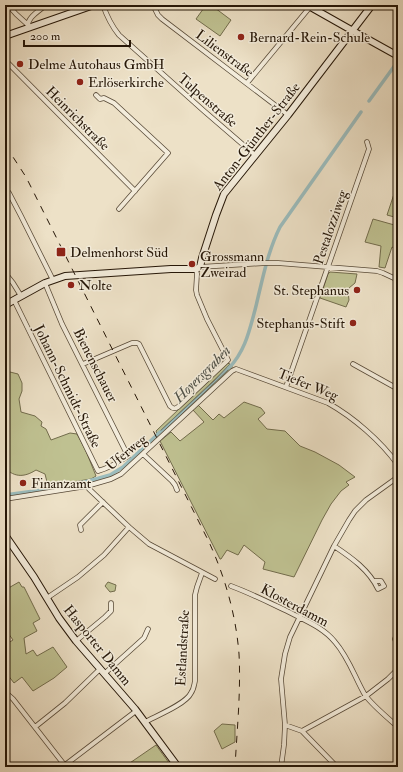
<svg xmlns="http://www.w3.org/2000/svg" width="403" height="772" viewBox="0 0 403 772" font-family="'IM FELL Double Pica',serif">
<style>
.green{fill:#bfc191;stroke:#726c4c}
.water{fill:#9bbcbd;stroke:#6c7a74}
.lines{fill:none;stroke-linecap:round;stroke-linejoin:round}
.canal{stroke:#9bbcbd;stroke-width:3.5}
.street-casing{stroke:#574937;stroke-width:5.5}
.secondary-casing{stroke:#251607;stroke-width:8}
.street{stroke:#f3ecdb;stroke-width:4}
.secondary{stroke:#f3ecdb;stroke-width:6}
.rail{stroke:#251607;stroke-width:1;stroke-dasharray:7 7;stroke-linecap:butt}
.poi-dot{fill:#8f2418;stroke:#f3ecdb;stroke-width:1.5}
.labels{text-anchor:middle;stroke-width:3;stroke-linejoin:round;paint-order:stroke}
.poi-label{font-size:14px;fill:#251607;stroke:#f3ecdb;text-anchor:start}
.street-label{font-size:14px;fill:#251607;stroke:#f3ecdb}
.water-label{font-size:15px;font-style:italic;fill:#4e5047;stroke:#f3ecdb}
</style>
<rect width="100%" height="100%" fill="#ede1c7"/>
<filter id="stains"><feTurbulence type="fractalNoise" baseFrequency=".005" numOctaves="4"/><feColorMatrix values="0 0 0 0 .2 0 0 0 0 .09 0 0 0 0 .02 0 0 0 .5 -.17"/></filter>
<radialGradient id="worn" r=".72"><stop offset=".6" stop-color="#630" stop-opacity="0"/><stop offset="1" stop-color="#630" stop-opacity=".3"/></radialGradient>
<path class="green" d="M206,5H211L231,20L220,36L196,19Z
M396,188H398V218L387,215Z
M373,219L398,226V250L392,247L385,268L379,267L381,246L365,242Z
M330,272L357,274L355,283L349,288L348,291L349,300L346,307L320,298L328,274Z
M227,363L230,364L227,368L157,434L156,431Z
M232,366V369L159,439L158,437Z
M10,372L18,374L22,383V391L19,399L21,412L35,416L42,422L41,426L46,429L51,440L70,433L77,434L86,451L96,476L91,479L48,486L45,474L36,470C25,477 15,478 5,468V374Z
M244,402L261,408L265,413L258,419L267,429L285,431L300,446L315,452L339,465L355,477L346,482L349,485L341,491L331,504L322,520L294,577L263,569L265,562L244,545L238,555L227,550L221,559H220L160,441L171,432L180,441L204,422L193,410L198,405L213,420L219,414L224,418Z
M19,582L22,587H24L40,619L33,623L37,631L24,638L26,654L33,650L37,656L53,647L67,667L54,678L33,691L22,677L14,683L7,674L5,645L13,640L8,633H7L5,631V622L9,619L5,612V590Z
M108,582L116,585L115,591L110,592L105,586Z
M222,724L235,725V742L222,749L214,731Z
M156,745L172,767H157L148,764L145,767H124Z"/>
<path class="water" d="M230,364L232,366L229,369L158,437L157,434L214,381Z"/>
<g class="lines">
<path class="canal" d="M369,101L398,61
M229,368C245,351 249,332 255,310C262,282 267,253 280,227L361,112
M5,495L49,489L85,482L110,475L123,467L160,432"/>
<g class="street-casing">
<path id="street" d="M8,5L16,14L27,24
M103,5C107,17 111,25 119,35L204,111L255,155
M153,5L158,15L162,19L288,115
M28,28C26,18 39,11 46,5
M5,60L135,191
M247,83L310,7
M96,95L100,99L104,98L114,103L168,153L119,209
M5,189L9,193L21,216L53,280
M200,267L266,263H278L377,271L383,273L398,280
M5,273L13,283L21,296
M14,300L98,471C109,468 119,462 128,456L62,324L45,283
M83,364L132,343H137L139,344L170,406C173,409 175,409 178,407L228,360L207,319L197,295L196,290L197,274L196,269
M353,364L398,389
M286,387L369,149L367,142
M143,454L172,481L175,485L177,490
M87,486L89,489L129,527L149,544L215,579
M5,499L87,486L111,479L121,474L232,371L236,369L328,403C353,417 381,441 398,465
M81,530L80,525L103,502
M334,546C352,558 369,570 378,589L384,586L381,581H374
M231,586C250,593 268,602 287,611C304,620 323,627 335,642C349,658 355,678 365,695C373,706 388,718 398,727
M47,598L78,577L104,555L129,527
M398,631L395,639L398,647
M76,641L105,617L111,611V603
M104,674L144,638L148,629
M5,692L13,699L66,767
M145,722C156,716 186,704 191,693C194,689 194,685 195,681V595L197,587L202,573
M285,725L302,731L337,767
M35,727L65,703L100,669
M302,731L366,696L388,679L398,669
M65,765L136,711
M281,767L284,745L285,725L281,679L285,654L290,637L334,546L349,520L355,511L366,500L398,477"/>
</g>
<g class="secondary-casing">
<path id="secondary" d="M307,5L353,31L398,56
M5,36L94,5
M5,305L45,283L65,276L171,269H196L200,267L202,258L216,215L224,194L288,115L372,5
M5,535L34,577L59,618L76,641L135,709L178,767"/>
</g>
<use href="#street" class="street"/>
<use href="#secondary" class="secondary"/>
<path class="rail" d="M5,146L13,157L26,177L209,542C225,577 236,615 239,654C241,691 237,730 235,767"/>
</g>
<g class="poi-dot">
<circle cx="241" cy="37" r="4"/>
<circle cx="20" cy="64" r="4"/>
<circle cx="80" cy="82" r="4"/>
<rect x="56" y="247" width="10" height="10" rx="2"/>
<circle cx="192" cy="264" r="4"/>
<circle cx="71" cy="285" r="4"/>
<circle cx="357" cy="290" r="4"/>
<circle cx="353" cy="323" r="4"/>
<circle cx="23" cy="483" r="4"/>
</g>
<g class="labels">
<g class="poi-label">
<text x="249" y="42">Bernard-Rein-Schule</text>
<text x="28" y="69">Delme Autohaus GmbH</text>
<text x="88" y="87">Erlöserkirche</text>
<text x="70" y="257">Delmenhorst Süd</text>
<text x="200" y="261">Grossmann<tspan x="200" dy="16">Zweirad</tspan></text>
<text x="79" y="290">Nolte</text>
<text x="349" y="295" text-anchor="end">St. Stephanus</text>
<text x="345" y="328" text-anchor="end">Stephanus-Stift</text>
<text x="31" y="488">Finanzamt</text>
</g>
<g class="street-label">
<text transform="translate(225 53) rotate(37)" y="5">Lilienstraße</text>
<text transform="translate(208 100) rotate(41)" y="5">Tulpenstraße</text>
<text transform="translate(78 118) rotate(45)" y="5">Heinrichstraße</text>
<text transform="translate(256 136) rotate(-52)" y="5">Anton-Günther-Straße</text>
<text transform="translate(330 227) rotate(-71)" y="5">Pestalozziweg</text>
<text transform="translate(96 365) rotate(63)" y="5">Bienenschauer</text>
<text transform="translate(308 384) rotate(22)" y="5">Tiefer Weg</text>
<text transform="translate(68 386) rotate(64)" y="5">Johann-Schmidt-Straße</text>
<text transform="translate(126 452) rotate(-39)" y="5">Uferweg</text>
<text transform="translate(295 605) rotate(28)" y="5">Klosterdamm</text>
<text transform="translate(98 645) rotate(51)" y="5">Hasporter Damm</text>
<text transform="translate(182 648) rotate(-87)" y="5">Estlandstraße</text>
</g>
<g class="water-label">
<text transform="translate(202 374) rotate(-45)" y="5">Hoyersgraben</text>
</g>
</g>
<rect width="403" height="772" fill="none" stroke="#ede1c7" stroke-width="20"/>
<rect x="6" y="6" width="391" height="760" fill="none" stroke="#251607" stroke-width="2"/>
<rect x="10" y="10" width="383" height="752" fill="none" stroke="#251607"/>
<path d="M24 40v6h106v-6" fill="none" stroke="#251607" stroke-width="2"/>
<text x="30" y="40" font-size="12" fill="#251607" stroke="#f3ecdb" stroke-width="3" paint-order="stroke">200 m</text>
<rect width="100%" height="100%" filter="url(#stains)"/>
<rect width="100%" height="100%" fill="url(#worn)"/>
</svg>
